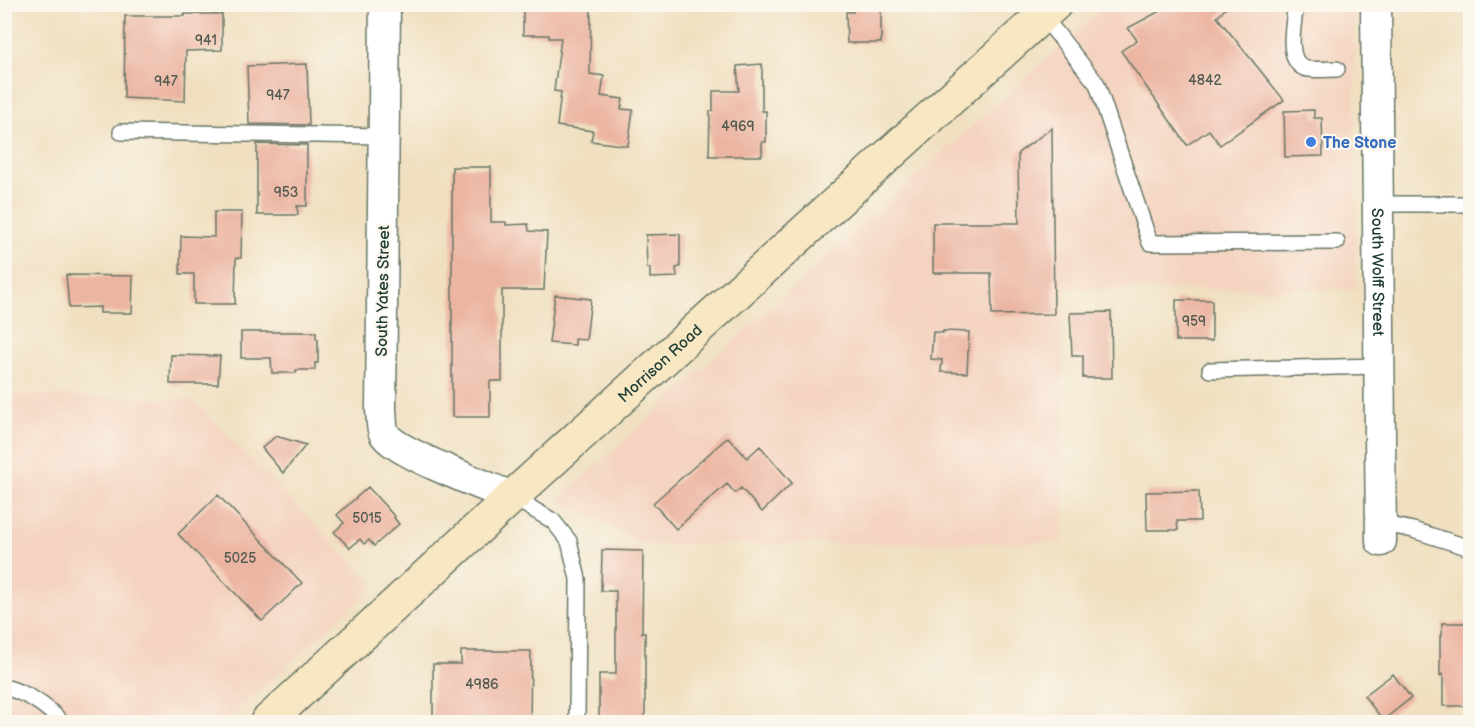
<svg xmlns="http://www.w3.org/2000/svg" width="1475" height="727" viewBox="0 0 1475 727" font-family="'Balsamiq Sans',sans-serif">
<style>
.built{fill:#f4d3c0}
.building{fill:#ecb5a3}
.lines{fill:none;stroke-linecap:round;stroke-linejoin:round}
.lane-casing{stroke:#687665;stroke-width:18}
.street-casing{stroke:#687665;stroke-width:33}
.secondary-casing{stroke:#687665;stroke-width:36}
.lane{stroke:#fff;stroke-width:15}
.street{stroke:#fff;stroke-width:30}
.secondary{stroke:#f8e7c3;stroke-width:33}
.shop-dot{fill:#3f7fe0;stroke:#fbf7ec;stroke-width:2}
.labels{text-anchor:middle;stroke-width:4.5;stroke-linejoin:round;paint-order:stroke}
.number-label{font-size:14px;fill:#525b50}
.shop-label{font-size:16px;font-weight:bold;fill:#366cbe;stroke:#fbf7ec;text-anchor:start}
.street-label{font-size:16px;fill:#1f3d34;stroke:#fbf7ec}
</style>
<rect width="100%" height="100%" fill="#fbf7ec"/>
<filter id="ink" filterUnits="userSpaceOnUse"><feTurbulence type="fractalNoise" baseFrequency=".0167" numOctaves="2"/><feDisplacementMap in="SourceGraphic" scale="12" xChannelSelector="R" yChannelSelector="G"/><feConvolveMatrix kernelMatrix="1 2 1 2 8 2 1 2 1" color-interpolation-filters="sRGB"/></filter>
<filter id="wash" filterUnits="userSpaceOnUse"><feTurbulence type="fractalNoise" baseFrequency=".008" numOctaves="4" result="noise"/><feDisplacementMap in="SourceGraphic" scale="24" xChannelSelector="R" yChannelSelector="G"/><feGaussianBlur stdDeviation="1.35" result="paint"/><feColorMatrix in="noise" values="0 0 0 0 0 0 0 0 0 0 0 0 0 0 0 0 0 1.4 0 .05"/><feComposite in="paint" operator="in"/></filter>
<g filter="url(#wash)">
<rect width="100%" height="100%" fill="#f0e0c1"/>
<path class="built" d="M1106,5H1354L1356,289H1063V542L645,545L559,499Z
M5,394L193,400L375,586L225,722H5L4,573H6Z"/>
<g id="blocks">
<path class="building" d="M523,4H591L590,74L604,76L601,96L623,99L621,109L633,110L628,146L591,141L593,131L557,126L561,92L554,91L561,38H549V35H523Z
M1173,4H1230L1217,17L1284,100L1220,145L1209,130L1187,145L1121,51L1137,40L1128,28Z
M853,7H881V43H847L846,12H853Z
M185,14H222V50L186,51L185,101L124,98L125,16H185Z
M307,64L309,125L249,124L247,66Z
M762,64V111H766V142H762V156H709L710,111H713V91H739L737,66Z
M1314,110V118H1322L1323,156L1285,157L1284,111Z
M1052,128L1054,314L992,315L991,273H933V223H1019L1018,153Z
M257,144L307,145V206H297L298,215H257Z
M452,167H491V222H506V225L528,224L529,231L547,232L544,290H502V381H490V417H452Z
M214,212H242L241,258H236L235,304H194V274H180L181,236L214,237Z
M680,234V267L676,268L677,277L650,278V268H647L646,235Z
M66,275L133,276L132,313H100V307L69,308Z
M555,295L591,299L586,340L575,339V345L549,343Z
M1176,300H1212V341H1176Z
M1111,312L1112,378H1083V356H1072L1070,313Z
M943,331L969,332L967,373L941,372L942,360L931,359L933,332L943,333Z
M241,332H316V339H318V363H315V370H296V373H272L271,358H241Z
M171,355L220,356L218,384H170Z
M276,436L306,445L283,473L262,448Z
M728,437L747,458L760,446L792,483L762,512L741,488L735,493L727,484L676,529L653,503Z
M368,487L395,517L394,518L399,524L374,546L369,540L364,544L360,539L350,548L334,532L344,523L337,515Z
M1199,491L1200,521H1177L1178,530H1147L1146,492Z
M218,495L302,583L262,621L178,534Z
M602,550L643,551L642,633H645V723H599V674H616V591H601Z
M1442,623H1470V706H1443V674L1440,676V636H1442Z
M461,651H531L530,723H433V664H461Z
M1393,674L1411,698L1383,720L1364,696Z"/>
</g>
</g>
<g filter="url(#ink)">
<use href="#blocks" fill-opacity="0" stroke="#687665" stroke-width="1.5"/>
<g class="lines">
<g class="lane-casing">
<path id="lane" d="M1296,4C1294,21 1285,60 1304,68C1312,71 1328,69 1337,69
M1043,16L1097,84L1150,243L1337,242
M121,132L384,136
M1378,204H1470
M1210,370L1380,366
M512,497L553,521L569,541L578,579L577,722
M1381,523L1413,530L1470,548
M4,687C27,693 46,705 61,722"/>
</g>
<g class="street-casing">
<g id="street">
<path d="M385,4L381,410C382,417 381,427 384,433C393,452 489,487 512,497"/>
<path id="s1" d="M1376,4L1381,541"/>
</g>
</g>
<g class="secondary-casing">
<g id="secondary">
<path id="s2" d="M267,722L512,497L1055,4"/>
</g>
</g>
<use href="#lane" class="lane"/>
<use href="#street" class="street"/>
<use href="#secondary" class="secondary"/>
</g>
</g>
<circle class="shop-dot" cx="1311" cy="142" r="6"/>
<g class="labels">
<g class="number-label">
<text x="206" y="45">941</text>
<text x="1205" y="85">4842</text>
<text x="166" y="86">947</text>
<text x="278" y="100">947</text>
<text x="738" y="131">4969</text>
<text x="286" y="197">953</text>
<text x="1194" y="326">959</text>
<text x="367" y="523">5015</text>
<text x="240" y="563">5025</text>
<text x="482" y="689">4986</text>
</g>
<g class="shop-label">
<text x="1323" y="148">The Stone</text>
</g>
<g class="street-label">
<text dy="6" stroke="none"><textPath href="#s1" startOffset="268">South Wolff Street</textPath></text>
<text transform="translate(382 291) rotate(-89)" y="6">South Yates Street</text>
<text dy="6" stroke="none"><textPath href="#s2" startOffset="532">Morrison Road</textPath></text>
</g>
</g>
<rect width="1475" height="727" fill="none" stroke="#fbf7ec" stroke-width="24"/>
</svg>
